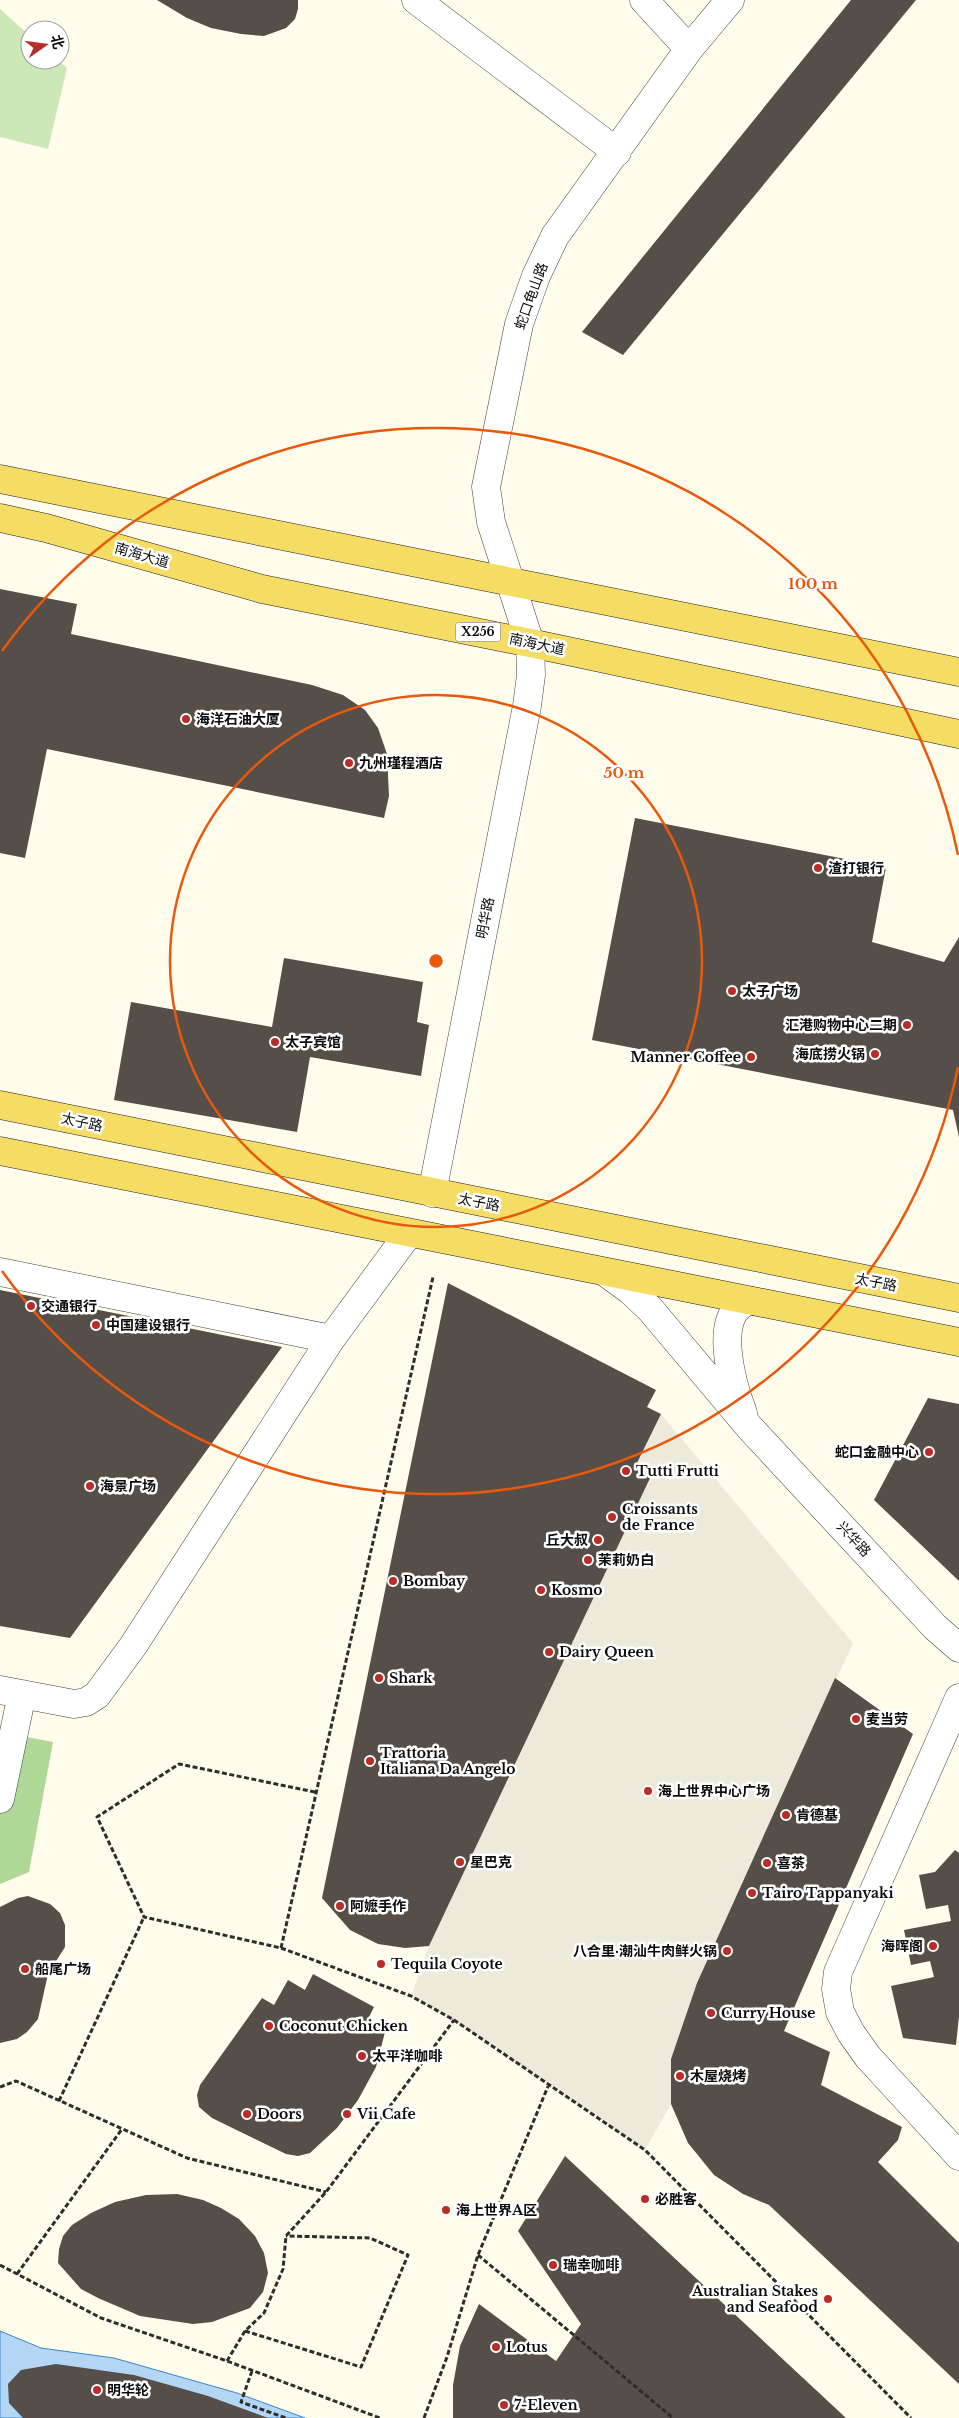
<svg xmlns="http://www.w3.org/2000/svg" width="959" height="2418" viewBox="0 0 959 2418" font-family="'Libre Baskerville','Noto Sans SC',serif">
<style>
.green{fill:#cce8b7}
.forest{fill:#afd896}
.plaza{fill:#edeadc}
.water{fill:#b2d6f4;stroke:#3b86ca}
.building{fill:#554e49}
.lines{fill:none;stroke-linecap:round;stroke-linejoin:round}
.minor-casing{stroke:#3f3f3f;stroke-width:29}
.major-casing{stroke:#1d1d1d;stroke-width:29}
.path{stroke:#2e2e2e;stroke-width:3;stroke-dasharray:5 2.5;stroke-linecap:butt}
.minor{stroke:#fff;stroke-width:28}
.major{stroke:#f5dd65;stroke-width:28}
.ring{fill:none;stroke:#e8590c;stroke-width:2.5}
.poi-dot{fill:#b92c28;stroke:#fff;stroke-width:2}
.labels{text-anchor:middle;stroke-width:5;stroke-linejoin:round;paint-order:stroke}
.shield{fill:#fff;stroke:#555;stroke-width:1}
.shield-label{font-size:12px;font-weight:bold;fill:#0c0c0c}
.street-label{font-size:14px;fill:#0c0c0c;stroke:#fff}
.poi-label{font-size:14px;font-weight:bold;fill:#0c0c0c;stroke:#fff;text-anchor:start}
.centre{fill:#e8590c;stroke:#fff;stroke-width:2.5}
.ring-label{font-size:15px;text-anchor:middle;font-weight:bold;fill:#e8590c;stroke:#fff;stroke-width:5;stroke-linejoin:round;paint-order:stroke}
</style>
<rect width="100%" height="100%" fill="#fffcec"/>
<path class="green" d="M0,9L30,36V60H58L67,68L48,149L0,137Z"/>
<path class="forest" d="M0,1732L53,1742L29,1872L0,1884Z"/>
<path class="plaza" d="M661,1414L853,1643L697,1983L671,2059V2104L645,2150L454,2020L411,1996L429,1946L651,1476L635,1467Z"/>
<path class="water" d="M0,2331L41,2348L114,2358L237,2393L305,2418H0Z"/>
<path class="building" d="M157,0H298V9L295,19L286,28L264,36L241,34L211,28L187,18Z
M851,0H916L623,355L582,332Z
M0,589L77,604L71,634L312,685L343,695L365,710L378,728L387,754L389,796L384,818L47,749L25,858L0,853Z
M635,818L886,867L872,942L944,962L959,937V1137L953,1110L592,1040Z
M284,958L423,982L417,1022L429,1025L421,1076L310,1057L297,1132L114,1100L131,1002L272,1027Z
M448,1283L656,1390L647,1407L661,1414L635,1467L651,1476L429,1946L405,1948L378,1944L350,1930L322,1898Z
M0,1290L282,1347L70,1638L0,1626Z
M928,1398L959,1404V1581L874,1500Z
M835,1678L913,1734L784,2031L830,2052L821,2085L902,2127L898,2140L878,2162L959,2243V2384L769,2205L743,2194L714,2175L688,2143L671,2104V2059L697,1983Z
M955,1850L959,1853V2016L956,2045L903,2038L891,1986L934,1977L930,1961L911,1965L904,1930L951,1921L948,1905L926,1909L919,1875L935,1872Z
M28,1896L50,1904L60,1913L65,1925V1947L48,1974L38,2019L27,2032L17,2039L0,2043V1907L18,1898Z
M313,1974L374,2007L368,2019L382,2026L385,2032L376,2067L358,2100L337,2128L310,2153L298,2156L286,2154L212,2118L199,2107L197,2095L200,2085L262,1998L274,2005L288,1980L305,1990Z
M565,2156L846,2418H453V2385L460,2346L479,2304L556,2361L581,2324L518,2231Z
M177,2194L203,2200L221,2208L239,2219L255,2236L264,2253L268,2273L263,2292L250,2308L212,2322L193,2324L140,2316L98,2298L81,2289L58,2263L59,2249L63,2236L72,2225L91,2213L115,2202L146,2195Z
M56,2364L134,2375L208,2396L268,2418H23L9,2403L8,2384L21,2370Z"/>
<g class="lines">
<g class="minor-casing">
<path id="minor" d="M416,0L617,152
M644,0L689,49
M432,1193L527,706L531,675L530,643L491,522L486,487L519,324L536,276L555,236L689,49L730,0
M0,1272L331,1339
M605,1272L631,1291L650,1309L750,1428L935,1627L959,1648
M743,1413C733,1387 710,1311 750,1301
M0,1690L74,1704L86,1702L97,1695L133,1646L331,1339L409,1233
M959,1698L838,1972L836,1989L840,2012L851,2033L868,2057L959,2156
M0,1799L22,1694"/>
</g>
<g class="major-casing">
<path id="major" d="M0,479L959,672
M0,518L46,528L262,589L530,643L959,734
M0,1105L959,1298
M0,1151L959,1342"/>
</g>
<path class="path" d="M315,1792L179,1764L97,1817L144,1917L281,1948L411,1996L454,2020L645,2150L911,2418
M281,1948L433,1277
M0,2087L16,2081L187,2158L326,2192
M59,2101L144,1917
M478,2255L673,2418
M0,2265L101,2318L227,2361L380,2418
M17,2274L122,2129
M245,2331L361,2367L408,2255L370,2238L286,2236
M227,2361L245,2331L264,2313L283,2269L286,2236L326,2192L454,2020
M252,2371L241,2402L286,2418
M424,2418L447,2357L478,2255L549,2084"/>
<use href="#minor" class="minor"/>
<use href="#major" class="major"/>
</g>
<g class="ring">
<circle cx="436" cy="961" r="266"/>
<path d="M958 1067A533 533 0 0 1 2 1271M2 651A533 533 0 0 1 958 855"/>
</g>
<g class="poi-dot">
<circle cx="186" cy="719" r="5"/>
<circle cx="349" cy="763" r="5"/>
<circle cx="818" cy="868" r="5"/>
<circle cx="732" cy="991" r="5"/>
<circle cx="907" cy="1025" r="5"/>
<circle cx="275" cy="1042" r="5"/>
<circle cx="875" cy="1054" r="5"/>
<circle cx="751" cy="1057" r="5"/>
<circle cx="31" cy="1306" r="5"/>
<circle cx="96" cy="1325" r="5"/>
<circle cx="929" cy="1452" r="5"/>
<circle cx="626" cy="1471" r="5"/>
<circle cx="90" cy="1486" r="5"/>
<circle cx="612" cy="1517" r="5"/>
<circle cx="598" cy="1540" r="5"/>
<circle cx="588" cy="1560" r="5"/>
<circle cx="393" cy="1581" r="5"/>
<circle cx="541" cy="1590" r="5"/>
<circle cx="549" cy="1652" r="5"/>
<circle cx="379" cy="1678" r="5"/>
<circle cx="856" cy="1719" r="5"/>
<circle cx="370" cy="1761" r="5"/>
<circle cx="648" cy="1791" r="5"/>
<circle cx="786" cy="1815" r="5"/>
<circle cx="460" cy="1862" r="5"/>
<circle cx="767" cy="1863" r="5"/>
<circle cx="752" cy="1893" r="5"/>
<circle cx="340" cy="1906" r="5"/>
<circle cx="933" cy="1946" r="5"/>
<circle cx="727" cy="1951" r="5"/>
<circle cx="381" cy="1964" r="5"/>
<circle cx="25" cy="1969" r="5"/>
<circle cx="711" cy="2013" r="5"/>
<circle cx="269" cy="2026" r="5"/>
<circle cx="362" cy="2056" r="5"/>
<circle cx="680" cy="2076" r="5"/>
<circle cx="247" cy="2114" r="5"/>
<circle cx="347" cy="2114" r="5"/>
<circle cx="645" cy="2199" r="5"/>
<circle cx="446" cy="2210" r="5"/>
<circle cx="553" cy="2265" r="5"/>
<circle cx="828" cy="2299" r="5"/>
<circle cx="496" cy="2347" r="5"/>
<circle cx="97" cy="2390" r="5"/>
<circle cx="504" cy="2405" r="5"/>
</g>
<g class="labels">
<rect class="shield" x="455.5" y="622.5" width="45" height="19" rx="4"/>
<g class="shield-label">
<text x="478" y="636">X256</text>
</g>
<g class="street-label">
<text transform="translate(531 296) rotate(-70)" y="5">蛇口龟山路</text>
<text transform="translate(142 555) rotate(16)" y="5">南海大道</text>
<text transform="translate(537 644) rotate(12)" y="5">南海大道</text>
<text transform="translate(485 918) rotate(-79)" y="5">明华路</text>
<text transform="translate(82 1122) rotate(12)" y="5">太子路</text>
<text transform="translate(479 1202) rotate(11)" y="5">太子路</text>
<text transform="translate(876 1282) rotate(11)" y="5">太子路</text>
<text transform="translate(854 1539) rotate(47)" y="5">兴华路</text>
</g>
<g class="poi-label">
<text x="196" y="724">海洋石油大厦</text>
<text x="359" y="768">九州瑾程酒店</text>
<text x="828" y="873">渣打银行</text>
<text x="742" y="996">太子广场</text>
<text x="897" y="1030" text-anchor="end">汇港购物中心二期</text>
<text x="285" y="1047">太子宾馆</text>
<text x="865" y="1059" text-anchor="end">海底捞火锅</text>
<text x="741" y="1062" text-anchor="end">Manner Coffee</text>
<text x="41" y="1311">交通银行</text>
<text x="106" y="1330">中国建设银行</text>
<text x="919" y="1457" text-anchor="end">蛇口金融中心</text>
<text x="636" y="1476">Tutti Frutti</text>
<text x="100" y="1491">海景广场</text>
<text x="622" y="1514">Croissants<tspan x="622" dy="16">de France</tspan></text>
<text x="588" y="1545" text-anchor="end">丘大叔</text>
<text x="598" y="1565">茉莉奶白</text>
<text x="403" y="1586">Bombay</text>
<text x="551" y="1595">Kosmo</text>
<text x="559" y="1657">Dairy Queen</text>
<text x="389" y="1683">Shark</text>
<text x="866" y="1724">麦当劳</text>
<text x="380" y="1758">Trattoria<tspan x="380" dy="16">Italiana Da Angelo</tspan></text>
<text x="658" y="1796">海上世界中心广场</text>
<text x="796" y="1820">肯德基</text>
<text x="470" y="1867">星巴克</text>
<text x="777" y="1868">喜茶</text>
<text x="762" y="1898">Tairo Tappanyaki</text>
<text x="350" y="1911">阿嬷手作</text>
<text x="923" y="1951" text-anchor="end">海晖阁</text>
<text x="717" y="1956" text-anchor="end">八合里·潮汕牛肉鲜火锅</text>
<text x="391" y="1969">Tequila Coyote</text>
<text x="35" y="1974">船尾广场</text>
<text x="721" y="2018">Curry House</text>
<text x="279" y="2031">Coconut Chicken</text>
<text x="372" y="2061">太平洋咖啡</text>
<text x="690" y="2081">木屋烧烤</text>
<text x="257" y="2119">Doors</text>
<text x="357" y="2119">Vii Cafe</text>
<text x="655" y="2204">必胜客</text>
<text x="456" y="2215">海上世界A区</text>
<text x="563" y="2270">瑞幸咖啡</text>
<text x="818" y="2296" text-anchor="end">Australian Stakes<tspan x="818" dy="16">and Seafood</tspan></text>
<text x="506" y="2352">Lotus</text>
<text x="107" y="2395">明华轮</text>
<text x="514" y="2410">7-Eleven</text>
</g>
</g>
<circle cx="436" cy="961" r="8" class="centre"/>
<g class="ring-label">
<text x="813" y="589">100 m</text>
<text x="624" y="778">50 m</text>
</g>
<g transform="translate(45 45) rotate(76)"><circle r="24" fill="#ffffff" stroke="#9e9e9e"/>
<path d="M0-4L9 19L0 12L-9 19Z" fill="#b92c28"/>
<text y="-8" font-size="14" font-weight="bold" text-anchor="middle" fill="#0c0c0c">北</text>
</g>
</svg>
